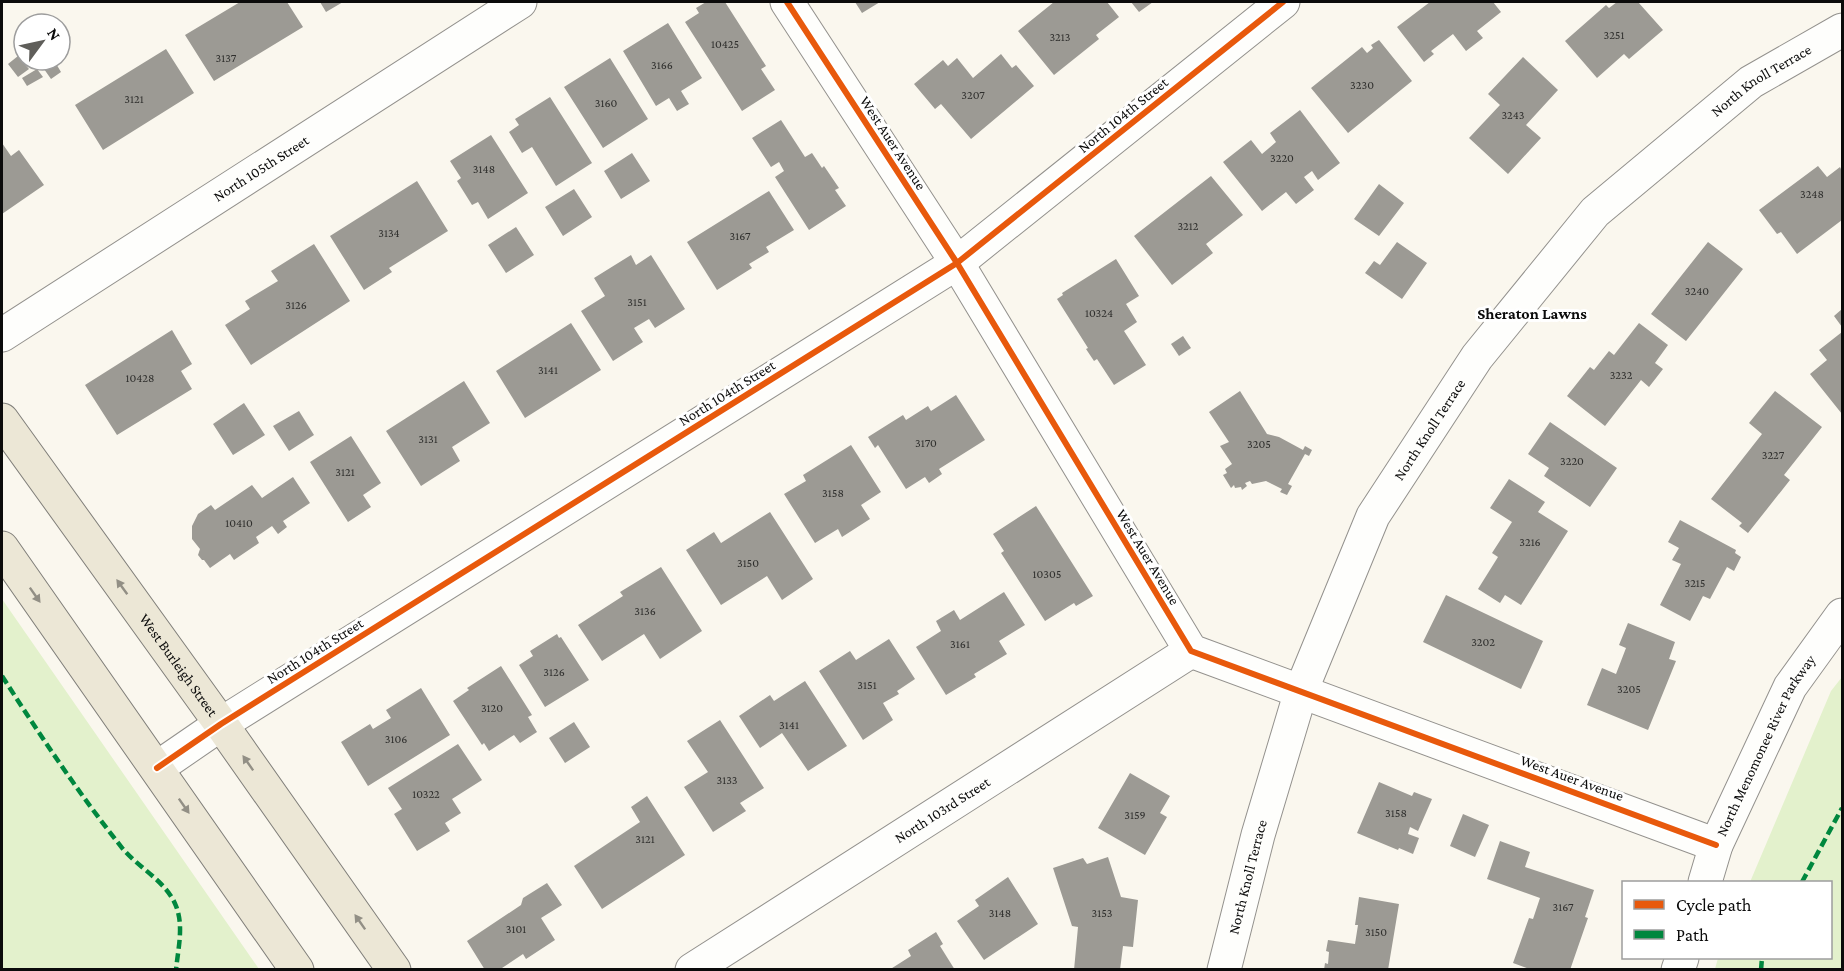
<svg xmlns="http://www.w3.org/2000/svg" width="1844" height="971" viewBox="0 0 1844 971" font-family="'Crimson Pro',serif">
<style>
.green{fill:#e3f1cc}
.building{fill:#9c9a94}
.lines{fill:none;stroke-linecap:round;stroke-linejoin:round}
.minor-casing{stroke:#93918d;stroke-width:35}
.major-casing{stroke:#807f7a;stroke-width:35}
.minor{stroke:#fefefc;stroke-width:33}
.major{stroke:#ece7d6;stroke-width:33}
.quiet{stroke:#00873e;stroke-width:4.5;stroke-dasharray:9 4.5;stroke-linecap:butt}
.cycleway-casing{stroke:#fff;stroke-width:10}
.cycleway{stroke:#e8590c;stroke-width:6}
.oneway{fill:#928f85}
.labels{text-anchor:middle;stroke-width:6;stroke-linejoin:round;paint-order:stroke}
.number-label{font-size:12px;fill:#2f2f2d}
.street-label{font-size:15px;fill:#0b0b0b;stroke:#fff}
.neighbourhood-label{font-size:16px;font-weight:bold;fill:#0b0b0b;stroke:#fff}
</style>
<rect width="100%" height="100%" fill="#faf7ee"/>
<path class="green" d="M2,599L259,969H2Z
M1842,677V969H1715L1718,958H1830V882H1750L1831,691Z"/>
<path class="building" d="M240,2H287L303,27L214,81L185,35Z
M320,2H343L326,12Z
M706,2H725L766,66L761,69L775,90L742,111L685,22L699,13L696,8Z
M855,2H880L862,13Z
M1054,2H1107L1119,17L1096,35L1099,39L1054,75L1018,31Z
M1131,2H1153L1139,12Z
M1430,2H1493L1501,12L1477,31L1483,38L1466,51L1453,34L1431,51L1434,54L1424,62L1397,27Z
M1617,2H1638L1663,30L1629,59L1624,54L1597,78L1565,41L1606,5L1609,8Z
M668,23L702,78L681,91L689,104L677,111L669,98L656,106L623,51Z
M1379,40L1412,81L1348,133L1311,88L1362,47L1367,53L1373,48L1371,45Z
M166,49L194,93L103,150L75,105Z
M1001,54L1012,68L1016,65L1034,86L971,139L941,104L935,109L914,84L943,60L948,66L957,58L973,78Z
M18,56L29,69L18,77L8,64Z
M1523,57L1558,90L1526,125L1541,138L1508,174L1469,138L1500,105L1488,94Z
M610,58L648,119L603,148L564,87Z
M55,62L61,72L51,79L44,69Z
M37,69L43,77L27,86L22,78Z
M550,97L592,163L556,186L532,147L522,153L509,132L519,125L515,119Z
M1300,110L1340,163L1318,180L1312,171L1304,177L1314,190L1296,204L1286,192L1262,211L1223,162L1251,140L1262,154L1276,142L1270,133Z
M781,120L805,157L812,153L822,168L824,166L839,188L835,190L846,206L809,230L775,177L784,171L779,162L771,167L752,138Z
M491,135L528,193L488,219L478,202L472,205L457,181L461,178L450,161Z
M2,143L11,156L19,150L44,185L2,214Z
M632,153L650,181L621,199L604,171Z
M1818,166L1827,177L1840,167L1842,171V220L1797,254L1781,232L1777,234L1759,210Z
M1211,176L1243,215L1206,244L1213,253L1172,285L1134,236Z
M417,181L448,231L389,268L392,272L364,290L330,236Z
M1379,184L1404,203L1379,236L1354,219Z
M574,189L592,217L563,236L545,207Z
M769,191L794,230L766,247L769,252L749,264L752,268L717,290L687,242Z
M516,227L534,255L506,273L488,245Z
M1397,242L1427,263L1402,299L1365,273L1374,261L1380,265Z
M1708,242L1743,269L1686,341L1651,314Z
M314,244L350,301L251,365L225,325L250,309L245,301L278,281L271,271Z
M631,255L636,265L651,255L685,309L655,328L649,319L634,328L643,342L613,361L581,311L605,296L594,278Z
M1116,259L1139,296L1126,304L1137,322L1124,331L1146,365L1114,385L1097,359L1094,361L1086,349L1088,348L1057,299L1063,295L1062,293Z
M1842,309V327L1834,316Z
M571,323L601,370L525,418L496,371Z
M1639,323L1668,345L1655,363L1663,369L1649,387L1641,380L1605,426L1567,396L1590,367L1594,370L1609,351L1614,355Z
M172,330L192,364L181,371L192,389L117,435L85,385Z
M1842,332V414L1810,374L1827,360L1819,350Z
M1183,336L1191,348L1179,356L1171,344Z
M464,381L490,423L452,447L460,461L421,486L386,431Z
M1240,391L1267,434L1279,437L1303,450L1305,446L1312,450L1309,456L1305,454L1288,484L1292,486L1287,495L1280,492L1282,489L1266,481L1252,484L1250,481L1245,483L1247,486L1242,490L1241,487L1235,488L1234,485L1231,488L1223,475L1227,473L1225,469L1232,464L1220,446L1229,442L1209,412Z
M1775,391L1822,427L1784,475L1790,480L1748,533L1739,526L1742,523L1711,499L1762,434L1749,423Z
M956,395L985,440L939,469L942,474L929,483L925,477L906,489L878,445L875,448L868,437L903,415L906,420L928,406L931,411Z
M244,403L265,435L233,455L213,424Z
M299,411L314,435L289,451L273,426Z
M1550,422L1617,468L1590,507L1544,476L1549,468L1528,454Z
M351,436L381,483L363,495L371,507L348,522L310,462Z
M851,445L881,492L861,505L870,519L842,537L838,529L815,543L784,494L806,481L803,475Z
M293,477L310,503L283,521L287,527L278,534L272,526L256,537L259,543L234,560L230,554L210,568L204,560H202L198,555L200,549L192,539V526L198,514L211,505L215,510L252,485L262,498Z
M1509,479L1545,502L1538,512L1568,531L1521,605L1505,595L1500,603L1478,589L1498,557L1492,553L1512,522L1490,508Z
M1036,506L1093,596L1076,606L1074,603L1045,621L1001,553L1004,551L993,534Z
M770,512L813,579L782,600L767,576L721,605L686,550L714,532L721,543Z
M1680,520L1736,550L1735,553L1741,557L1734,571L1727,567L1710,599L1703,596L1690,621L1660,605L1681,564L1672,560L1679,548L1668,542Z
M661,567L702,631L660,659L644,634L602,661L578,625L623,596L620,592Z
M1004,592L1025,625L999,641L1007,654L974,674L976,677L946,695L916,647L941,631L936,621L954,610L960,620Z
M1446,595L1543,641L1521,689L1423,642Z
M1628,623L1675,642L1669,659L1676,661L1648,730L1587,705L1602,668L1616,674L1626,648L1619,645Z
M557,634L559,638L561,637L589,680L545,707L519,665L533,656L530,651Z
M889,639L915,679L897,691L899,694L883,703L893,720L863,740L819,671L850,651L856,660Z
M501,666L532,715L528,717L537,732L520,743L514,735L489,751L484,743L482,745L453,701L469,690L467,688Z
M805,681L847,746L808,771L782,733L760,748L739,716L770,695L774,701Z
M421,688L450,735L368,786L341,742L370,724L373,729L391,718L386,710Z
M720,720L764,788L740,803L746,811L713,832L684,787L708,772L687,741Z
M574,722L590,747L565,763L549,738Z
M458,744L482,780L452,799L461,813L445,823L450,831L417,851L394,814L402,809L388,788Z
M1130,773L1170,796L1160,813L1167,817L1145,855L1098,828Z
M1379,782L1412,796L1414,792L1432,799L1418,831L1410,827L1408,834L1419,838L1413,854L1399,848L1398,850L1357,833Z
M647,796L685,855L602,909L574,866L640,822L631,807Z
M1463,814L1489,825L1475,857L1450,846Z
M1500,841L1530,852L1525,867L1594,890L1585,917L1588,918L1570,970H1532L1513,963L1529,918L1533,919L1540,898L1487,879Z
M1108,857L1121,897L1138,900L1133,947L1123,946L1120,970H1074L1078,927L1072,926L1053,868L1083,858L1087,864Z
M1008,877L1038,924L984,960L957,921L979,906L975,900Z
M547,883L562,905L541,918L555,940L526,959L523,954L502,968L503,970H485L467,941L521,905L523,898Z
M1359,897L1399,904L1388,970H1324L1325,963L1328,964L1329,952L1326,951L1328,940L1355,944L1358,925H1355Z
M936,932L943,944L940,946L955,970H889L911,956L908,950Z"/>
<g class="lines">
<g class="minor-casing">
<g id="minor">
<path d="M787,2L957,263L1191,651L1716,845"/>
<path id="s1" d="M2,335L520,2"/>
<path d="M157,768L221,724L957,263L1283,2"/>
<path id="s2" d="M1705,882L1716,845L1790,687L1842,615"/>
<path id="s3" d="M692,970L1191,651"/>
<path id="s4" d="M1224,970L1258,835L1301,691L1373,516L1477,357L1595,212L1751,82L1842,30"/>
<path d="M1678,970L1682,958"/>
</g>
</g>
<g class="major-casing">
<g id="major">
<path id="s5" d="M2,420L221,724L394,970"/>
<path d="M2,548L297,970"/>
</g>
</g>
<use href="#minor" class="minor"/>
<use href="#major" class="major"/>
<path class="quiet" d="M2,676C40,735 79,794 123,849C139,868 167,882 176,906C184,926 178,949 176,970
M1802,882L1842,808
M1761,970L1762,958"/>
<g class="cycleway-casing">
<path id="cycleway" d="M787,2L957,263L1191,651L1716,845
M157,768L221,724L957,263L1283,2"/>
</g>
<use href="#cycleway" class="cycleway"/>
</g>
<defs><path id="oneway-solid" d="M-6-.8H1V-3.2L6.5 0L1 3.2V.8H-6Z" transform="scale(1.5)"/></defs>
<g class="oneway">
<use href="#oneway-solid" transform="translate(122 587) rotate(-126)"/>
<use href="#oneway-solid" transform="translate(35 595) rotate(55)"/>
<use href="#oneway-solid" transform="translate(248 763) rotate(-125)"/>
<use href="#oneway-solid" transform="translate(184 806) rotate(55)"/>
<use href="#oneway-solid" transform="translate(360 922) rotate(-125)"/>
</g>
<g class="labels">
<g class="number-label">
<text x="1614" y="39">3251</text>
<text x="1060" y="41">3213</text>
<text x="725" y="48">10425</text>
<text x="226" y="62">3137</text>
<text x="662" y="69">3166</text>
<text x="1362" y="89">3230</text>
<text x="973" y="99">3207</text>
<text x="134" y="103">3121</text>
<text x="606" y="107">3160</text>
<text x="1513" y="119">3243</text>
<text x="1282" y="162">3220</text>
<text x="484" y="173">3148</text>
<text x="1812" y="198">3248</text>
<text x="1188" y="230">3212</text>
<text x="389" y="237">3134</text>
<text x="740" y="240">3167</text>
<text x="1697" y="295">3240</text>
<text x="637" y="306">3151</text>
<text x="296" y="309">3126</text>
<text x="1099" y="317">10324</text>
<text x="548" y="374">3141</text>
<text x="1621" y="379">3232</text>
<text x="140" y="382">10428</text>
<text x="428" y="443">3131</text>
<text x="926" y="447">3170</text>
<text x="1259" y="448">3205</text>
<text x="1773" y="459">3227</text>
<text x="1572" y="465">3220</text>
<text x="345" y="476">3121</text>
<text x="833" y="497">3158</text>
<text x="239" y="527">10410</text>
<text x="1530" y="546">3216</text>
<text x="748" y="567">3150</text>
<text x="1047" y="578">10305</text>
<text x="1695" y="587">3215</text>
<text x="645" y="615">3136</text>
<text x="1483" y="646">3202</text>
<text x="960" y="648">3161</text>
<text x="554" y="676">3126</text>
<text x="867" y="689">3151</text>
<text x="1629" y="693">3205</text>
<text x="492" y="712">3120</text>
<text x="789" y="729">3141</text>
<text x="396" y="743">3106</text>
<text x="727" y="784">3133</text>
<text x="426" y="798">10322</text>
<text x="1396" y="817">3158</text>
<text x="1135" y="819">3159</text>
<text x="645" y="843">3121</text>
<text x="1563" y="911">3167</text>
<text x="1000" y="917">3148</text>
<text x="1102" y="917">3153</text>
<text x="516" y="933">3101</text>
<text x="1376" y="936">3150</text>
</g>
<g class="street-label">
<text dy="5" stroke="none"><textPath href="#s4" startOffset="1068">North Knoll Terrace</textPath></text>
<text transform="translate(1123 115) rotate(-39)" y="5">North 104th Street</text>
<text transform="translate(893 143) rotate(57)" y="5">West Auer Avenue</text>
<text dy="5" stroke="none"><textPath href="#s1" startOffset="308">North 105th Street</textPath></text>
<text transform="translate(727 393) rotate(-32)" y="5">North 104th Street</text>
<text dy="5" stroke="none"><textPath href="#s4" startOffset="582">North Knoll Terrace</textPath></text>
<text transform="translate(1148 557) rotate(59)" y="5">West Auer Avenue</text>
<text transform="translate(315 651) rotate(-32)" y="5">North 104th Street</text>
<text dy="5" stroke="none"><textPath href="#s5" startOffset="302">West Burleigh Street</textPath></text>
<text dy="5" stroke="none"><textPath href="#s2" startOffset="150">North Menomonee River Parkway</textPath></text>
<text transform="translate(1572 778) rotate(20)" y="5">West Auer Avenue</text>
<text dy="5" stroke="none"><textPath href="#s3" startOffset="297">North 103rd Street</textPath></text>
<text dy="5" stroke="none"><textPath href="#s4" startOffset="96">North Knoll Terrace</textPath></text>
</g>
<g class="neighbourhood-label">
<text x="1532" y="319">Sheraton Lawns</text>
</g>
</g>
<rect width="1844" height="971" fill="none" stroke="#0b0b0b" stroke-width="6"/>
<rect x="1622" y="881" width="210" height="78" fill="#ffffff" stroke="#9d9d9d" stroke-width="1.5"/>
<rect x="1634" y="900" width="30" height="9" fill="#e8590c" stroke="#9d9d9d" stroke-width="1.5"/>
<text x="1676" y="911" font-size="18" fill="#0b0b0b">Cycle path</text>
<rect x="1634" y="930" width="30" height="9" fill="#00873e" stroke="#9d9d9d" stroke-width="1.5"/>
<text x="1676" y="941" font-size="18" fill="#0b0b0b">Path</text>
<g transform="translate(42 42) rotate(57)"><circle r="28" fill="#ffffff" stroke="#9d9d9d" stroke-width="1.5"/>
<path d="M0-4.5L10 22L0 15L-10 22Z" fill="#5f5e5a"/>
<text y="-9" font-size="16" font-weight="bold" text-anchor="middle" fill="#0b0b0b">N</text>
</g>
</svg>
